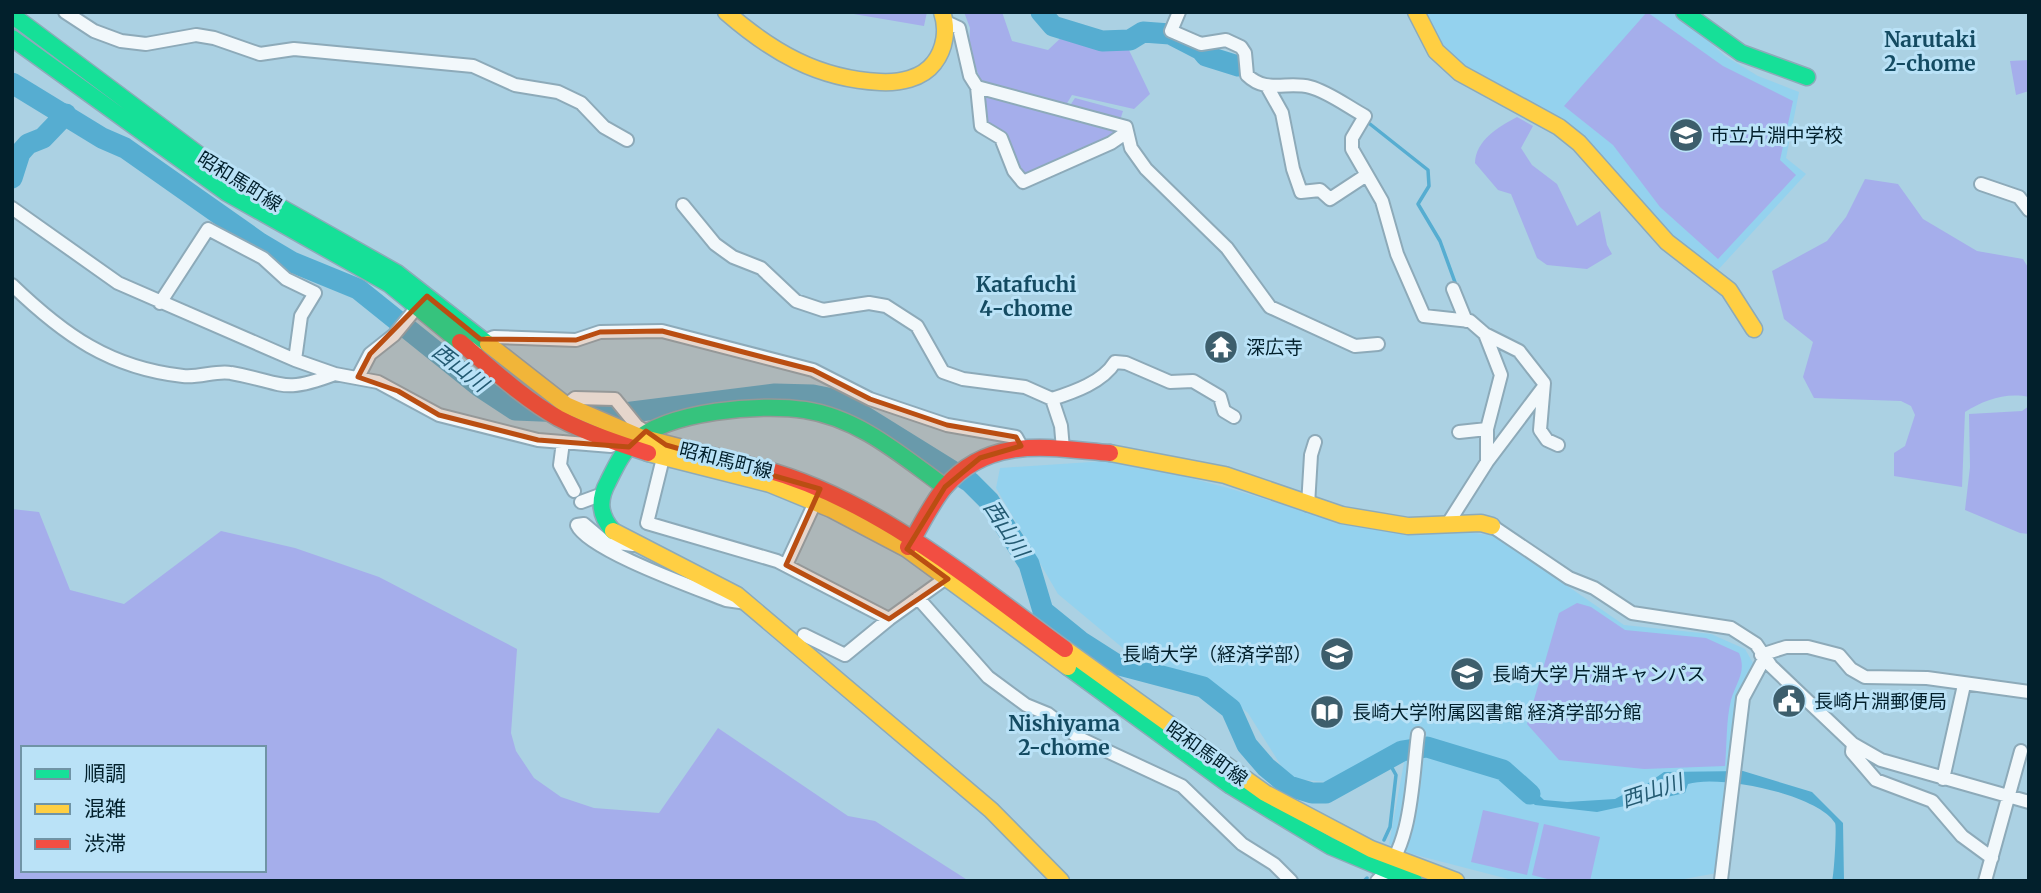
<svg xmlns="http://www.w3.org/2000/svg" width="2041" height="893" viewBox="0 0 2041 893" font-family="Merriweather,'Noto Sans JP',serif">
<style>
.built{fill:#94d2ee}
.green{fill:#a5aeeb;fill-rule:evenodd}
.water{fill:#56add1}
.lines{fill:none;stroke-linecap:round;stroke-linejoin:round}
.stream{stroke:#56add1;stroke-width:3.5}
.river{stroke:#56add1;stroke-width:21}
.street-casing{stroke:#8daab9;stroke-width:16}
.fast-casing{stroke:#8daab9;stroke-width:19}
.slow-casing{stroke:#8daab9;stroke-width:19}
.jam-casing{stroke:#8daab9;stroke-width:19}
.street{stroke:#f2f8fb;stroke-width:12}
.fast{stroke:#16e098;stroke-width:16}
.slow{stroke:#ffcf43;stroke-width:16}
.jam{stroke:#f24e42;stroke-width:16}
.marked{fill:#ba4e12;fill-opacity:0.2;stroke:#ba4e12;stroke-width:5;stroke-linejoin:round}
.labels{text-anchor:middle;stroke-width:6;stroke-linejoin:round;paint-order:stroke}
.poi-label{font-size:19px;fill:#02202c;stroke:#bae2f7;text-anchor:start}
.street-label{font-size:19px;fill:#02202c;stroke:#bae2f7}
.neighbourhood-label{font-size:21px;font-weight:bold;fill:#144b62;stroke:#bae2f7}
.water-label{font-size:21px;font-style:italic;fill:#235a72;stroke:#bae2f7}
</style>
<rect width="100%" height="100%" fill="#abd1e3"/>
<path class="built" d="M1424,12H1676L1725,56L1758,76L1799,92L1786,158L1806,174L1717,271L1659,225L1594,146L1570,124L1456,60L1435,34Z
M1121,460L1228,488L1343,523L1429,534L1461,531L1495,536L1624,625L1711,634L1745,649L1753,663L1737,697L1717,873L1673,881H1516L1412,854L1389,844L1408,741L1326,782L1296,779L1285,772L1248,713L1215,686L1124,649L1058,594L996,488L1000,468Z"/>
<path class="green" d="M842,12H927L924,26Z
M964,12H1002L1012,41L1048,50L1065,34L1108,48L1127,46L1150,94L1134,109L1072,95L1066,105L981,81L969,50L970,28Z
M1647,12L1723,66L1793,101L1780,160L1796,175L1718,259L1660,207L1613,145L1564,106Z
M2029,60V91L2016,95L2010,61Z
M982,94L1063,116L1075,98L1123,111L1116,133L1026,176L985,125Z
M1517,117L1533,126L1521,148L1532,165L1557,184L1577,226L1600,211L1607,245L1612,254L1587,269L1547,265L1537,258L1511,194L1498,190L1475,163C1476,140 1498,127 1517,117Z
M1865,179L1898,184L1923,219L1977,251L2023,259L2029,269V397C2006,392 1984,400 1965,412L1962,487L1894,476V453L1905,446L1915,415L1911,406L1901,401L1814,398L1803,377L1813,342L1784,319L1772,271L1827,241L1846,217Z
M2029,406V534L2020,533L1965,510L1970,467L1969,414L2022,411Z
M12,509L39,512L70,590L124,604L221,531L295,548L379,577L517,649L511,733L516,751L534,778L561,797L594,808L659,813L718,728L848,816L875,821L969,881H12ZM23,748H264V870H23Z
M1577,603L1591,607L1625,630L1706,638L1739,653C1747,672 1736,682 1731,700C1726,720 1727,745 1725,766L1644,769L1559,760L1527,724L1559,613Z
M1483,810L1539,823L1527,875L1471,862Z
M1544,824L1600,837L1590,881H1555L1532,875Z"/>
<path class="water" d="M1512,770L1544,800L1567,802L1615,799L1637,787L1644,786L1664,772L1743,771L1812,792L1843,823L1844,881H1832C1834,876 1837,826 1835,823C1817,794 1718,774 1688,784L1685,793L1597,812L1535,805L1507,780Z"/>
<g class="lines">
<path class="stream" d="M1370,124L1428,170L1429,186L1418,204L1440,241L1456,285
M1384,840L1390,827L1396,775L1387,759
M1364,881L1367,878"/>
<path class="river" d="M1041,12L1053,26L1102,41L1130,40L1143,32L1170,34L1201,50L1206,56L1238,66
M12,83L102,138L125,148L260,243L292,262L358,289L480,387L515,410L616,414L775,394L813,395L838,400L970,482L989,501L1029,564L1043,611L1080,641L1116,664L1203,687L1231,709L1247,745L1266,767L1289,786L1312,793H1326L1402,751L1427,747L1503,770L1530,794
M12,178L20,153L28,144L43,138L66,114"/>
<g class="street-casing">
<path id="street" d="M65,12L94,31L121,41L146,44L196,35L214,38L260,54L294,49L473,66L515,85L558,92L581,103L604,127L627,140
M1179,12L1171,31L1201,44L1226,40L1241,47L1245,53L1247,75C1266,94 1287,81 1310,87C1329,92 1348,107 1365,116L1352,138V149L1382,201L1397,254L1424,316L1470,321L1485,334L1519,351L1544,383L1540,430L1547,440L1558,445
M946,22L959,28L970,76L977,87L981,126L1001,138L1014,171L1023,182L1111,143L1127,132
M977,87L1126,127L1131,148L1146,169L1227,248L1270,307L1355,346L1378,344
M1268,88L1282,113L1293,169L1301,192L1320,190L1330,199L1365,176
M1981,184L2019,197L2029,210
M683,205L715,244L733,257L761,268L796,301L823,310L869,303L886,306L917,326L943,372L963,379L1025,387L1052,399C1074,392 1103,382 1115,362L1126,363L1170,382L1193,381L1220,397L1224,411L1234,417
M12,208L118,283L295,360L335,374L378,382L439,415L538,440L611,446
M12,285C64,335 110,368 183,376C199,378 217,370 231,373C283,382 280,395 335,374
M1453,289L1466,321
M160,303L208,229L263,258L286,279L315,293L301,316L295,360
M1485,334L1501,375L1487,429V462
M479,343L494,337L576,340L600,332L662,331L813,370L870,399L947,425L1016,437L1021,446
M358,377L370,354L394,335L422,301
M1052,399L1061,426L1063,449
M566,405L575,398L615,399L637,426L653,436
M1459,432L1487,429
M563,442L560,465L574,491
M665,450L647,523L777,561L889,619L953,573
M581,502L600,495
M1308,505L1311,455L1315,442
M1447,525L1487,462L1542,389
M1492,526L1569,578L1594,588L1632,613L1731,628L1756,644L1771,666L1853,744L1881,760L2029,802
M633,545L604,541L584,524L577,525C588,550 696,588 726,600L747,603
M786,565L818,496
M918,598L988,677L1026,705L1048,714L1079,738L1182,786L1242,844L1274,864L1291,881
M804,635L845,655L889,619
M1761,655L1786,647H1808L1839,655L1851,669L1865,677L1927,678L2029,692
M1853,744L1852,752L1876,780L1932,801L1962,836L1992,858
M1943,779L1964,685
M1721,880L1743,698L1764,659
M1377,881C1413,849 1412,779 1418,734
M1985,881L2021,751"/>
</g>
<g class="fast-casing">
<path id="fast" d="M1684,12L1741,53L1807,77
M12,15L234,181L397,273L488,344
M12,38L227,193L389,284L460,342
M613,531C599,515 598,500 608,482C615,468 622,452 634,442C668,411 761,403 805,410C859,418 902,456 945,487
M1068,667L1231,786L1330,846L1414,881"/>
</g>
<g class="slow-casing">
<path id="slow" d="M726,12C772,52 818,79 880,82C899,83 922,79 934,63C945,49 948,29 942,12
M1416,12L1436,51L1460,73L1559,127L1579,143L1667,242L1729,290L1754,329
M488,344L566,405L640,437L760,468
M648,453L770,484L831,509L907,549L1068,667
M1110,453L1225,475L1342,515L1408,526L1481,523L1492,526
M613,531L737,595L991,810L1061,881
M1065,649L1265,793L1371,849L1456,881"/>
</g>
<g class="jam-casing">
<path id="jam" d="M460,342C491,368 522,398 558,418C587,433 617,443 648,453
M760,468C875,498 970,580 1065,649
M908,547C920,528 930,505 945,487C989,435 1049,448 1110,453"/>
</g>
<use href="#street" class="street"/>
<use href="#fast" class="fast"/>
<use href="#slow" class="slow"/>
<use href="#jam" class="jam"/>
</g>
<path class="marked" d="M427,296L480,339L576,340L600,332L662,331L813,370L870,399L947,425L1016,437L1021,446L980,458L945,487L907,549L948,579L889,619L786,565L820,489L666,445L646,431L629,447L538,440L439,415L398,391L358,377L370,354Z"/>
<defs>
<g id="school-disc" transform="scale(1.75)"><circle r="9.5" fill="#3d5e6c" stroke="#bae2f7"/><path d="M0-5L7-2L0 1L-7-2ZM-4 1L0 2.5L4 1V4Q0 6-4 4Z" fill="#fff"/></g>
<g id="temple-disc" transform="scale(1.75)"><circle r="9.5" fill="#3d5e6c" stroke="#bae2f7"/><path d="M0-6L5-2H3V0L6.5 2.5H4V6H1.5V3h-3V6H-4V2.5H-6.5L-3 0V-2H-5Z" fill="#fff"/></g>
<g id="university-disc" transform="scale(1.75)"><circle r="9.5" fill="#3d5e6c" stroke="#bae2f7"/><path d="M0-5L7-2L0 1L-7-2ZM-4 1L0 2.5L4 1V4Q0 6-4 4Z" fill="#fff"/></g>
<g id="civic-disc" transform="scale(1.75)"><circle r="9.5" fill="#3d5e6c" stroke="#bae2f7"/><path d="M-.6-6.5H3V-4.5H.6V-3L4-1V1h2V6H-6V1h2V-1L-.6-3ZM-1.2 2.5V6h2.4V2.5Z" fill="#fff"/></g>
<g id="library-disc" transform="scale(1.75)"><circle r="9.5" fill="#3d5e6c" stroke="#bae2f7"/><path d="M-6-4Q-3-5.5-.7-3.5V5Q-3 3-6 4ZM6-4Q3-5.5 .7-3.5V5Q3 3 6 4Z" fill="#fff"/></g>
</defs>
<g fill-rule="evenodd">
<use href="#school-disc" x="1686" y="135"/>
<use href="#temple-disc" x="1221" y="347"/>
<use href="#university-disc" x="1337" y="654"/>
<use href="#university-disc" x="1467" y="674"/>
<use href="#civic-disc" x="1789" y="701"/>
<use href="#library-disc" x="1327" y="712"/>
</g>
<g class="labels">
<g class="poi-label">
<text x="1710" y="142">市立片淵中学校</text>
<text x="1246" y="354">深広寺</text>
<text x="1312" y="661" text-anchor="end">長崎大学（経済学部）</text>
<text x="1492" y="681">長崎大学 片淵キャンパス</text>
<text x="1814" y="708">長崎片淵郵便局</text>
<text x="1352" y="719">長崎大学附属図書館 経済学部分館</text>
</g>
<g class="street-label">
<text transform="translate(240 181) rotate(32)" y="7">昭和馬町線</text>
<text transform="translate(726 460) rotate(14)" y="7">昭和馬町線</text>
<text transform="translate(1207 753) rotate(36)" y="7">昭和馬町線</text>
</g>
<g class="neighbourhood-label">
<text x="1930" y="47">Narutaki<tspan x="1930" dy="24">2-chome</tspan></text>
<text x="1026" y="292">Katafuchi<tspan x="1026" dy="24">4-chome</tspan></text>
<text x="1064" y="731">Nishiyama<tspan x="1064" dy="24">2-chome</tspan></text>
</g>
<g class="water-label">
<text transform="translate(460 368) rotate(38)" y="7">西山川</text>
<text transform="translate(1006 529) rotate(57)" y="7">西山川</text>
<text transform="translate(1652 791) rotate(-18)" y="7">西山川</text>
</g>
</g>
<rect width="2041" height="893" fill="none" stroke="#02202c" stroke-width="28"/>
<rect x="21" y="746" width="245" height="126" fill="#bae2f7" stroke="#7094a6" stroke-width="2"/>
<rect x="35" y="769" width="35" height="10" fill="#16e098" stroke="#7094a6" stroke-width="2"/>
<text x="84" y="781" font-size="21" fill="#02202c">順調</text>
<rect x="35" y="804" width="35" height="10" fill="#ffcf43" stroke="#7094a6" stroke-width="2"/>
<text x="84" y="816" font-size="21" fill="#02202c">混雑</text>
<rect x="35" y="839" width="35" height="10" fill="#f24e42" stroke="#7094a6" stroke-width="2"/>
<text x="84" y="851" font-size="21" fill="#02202c">渋滞</text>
</svg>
